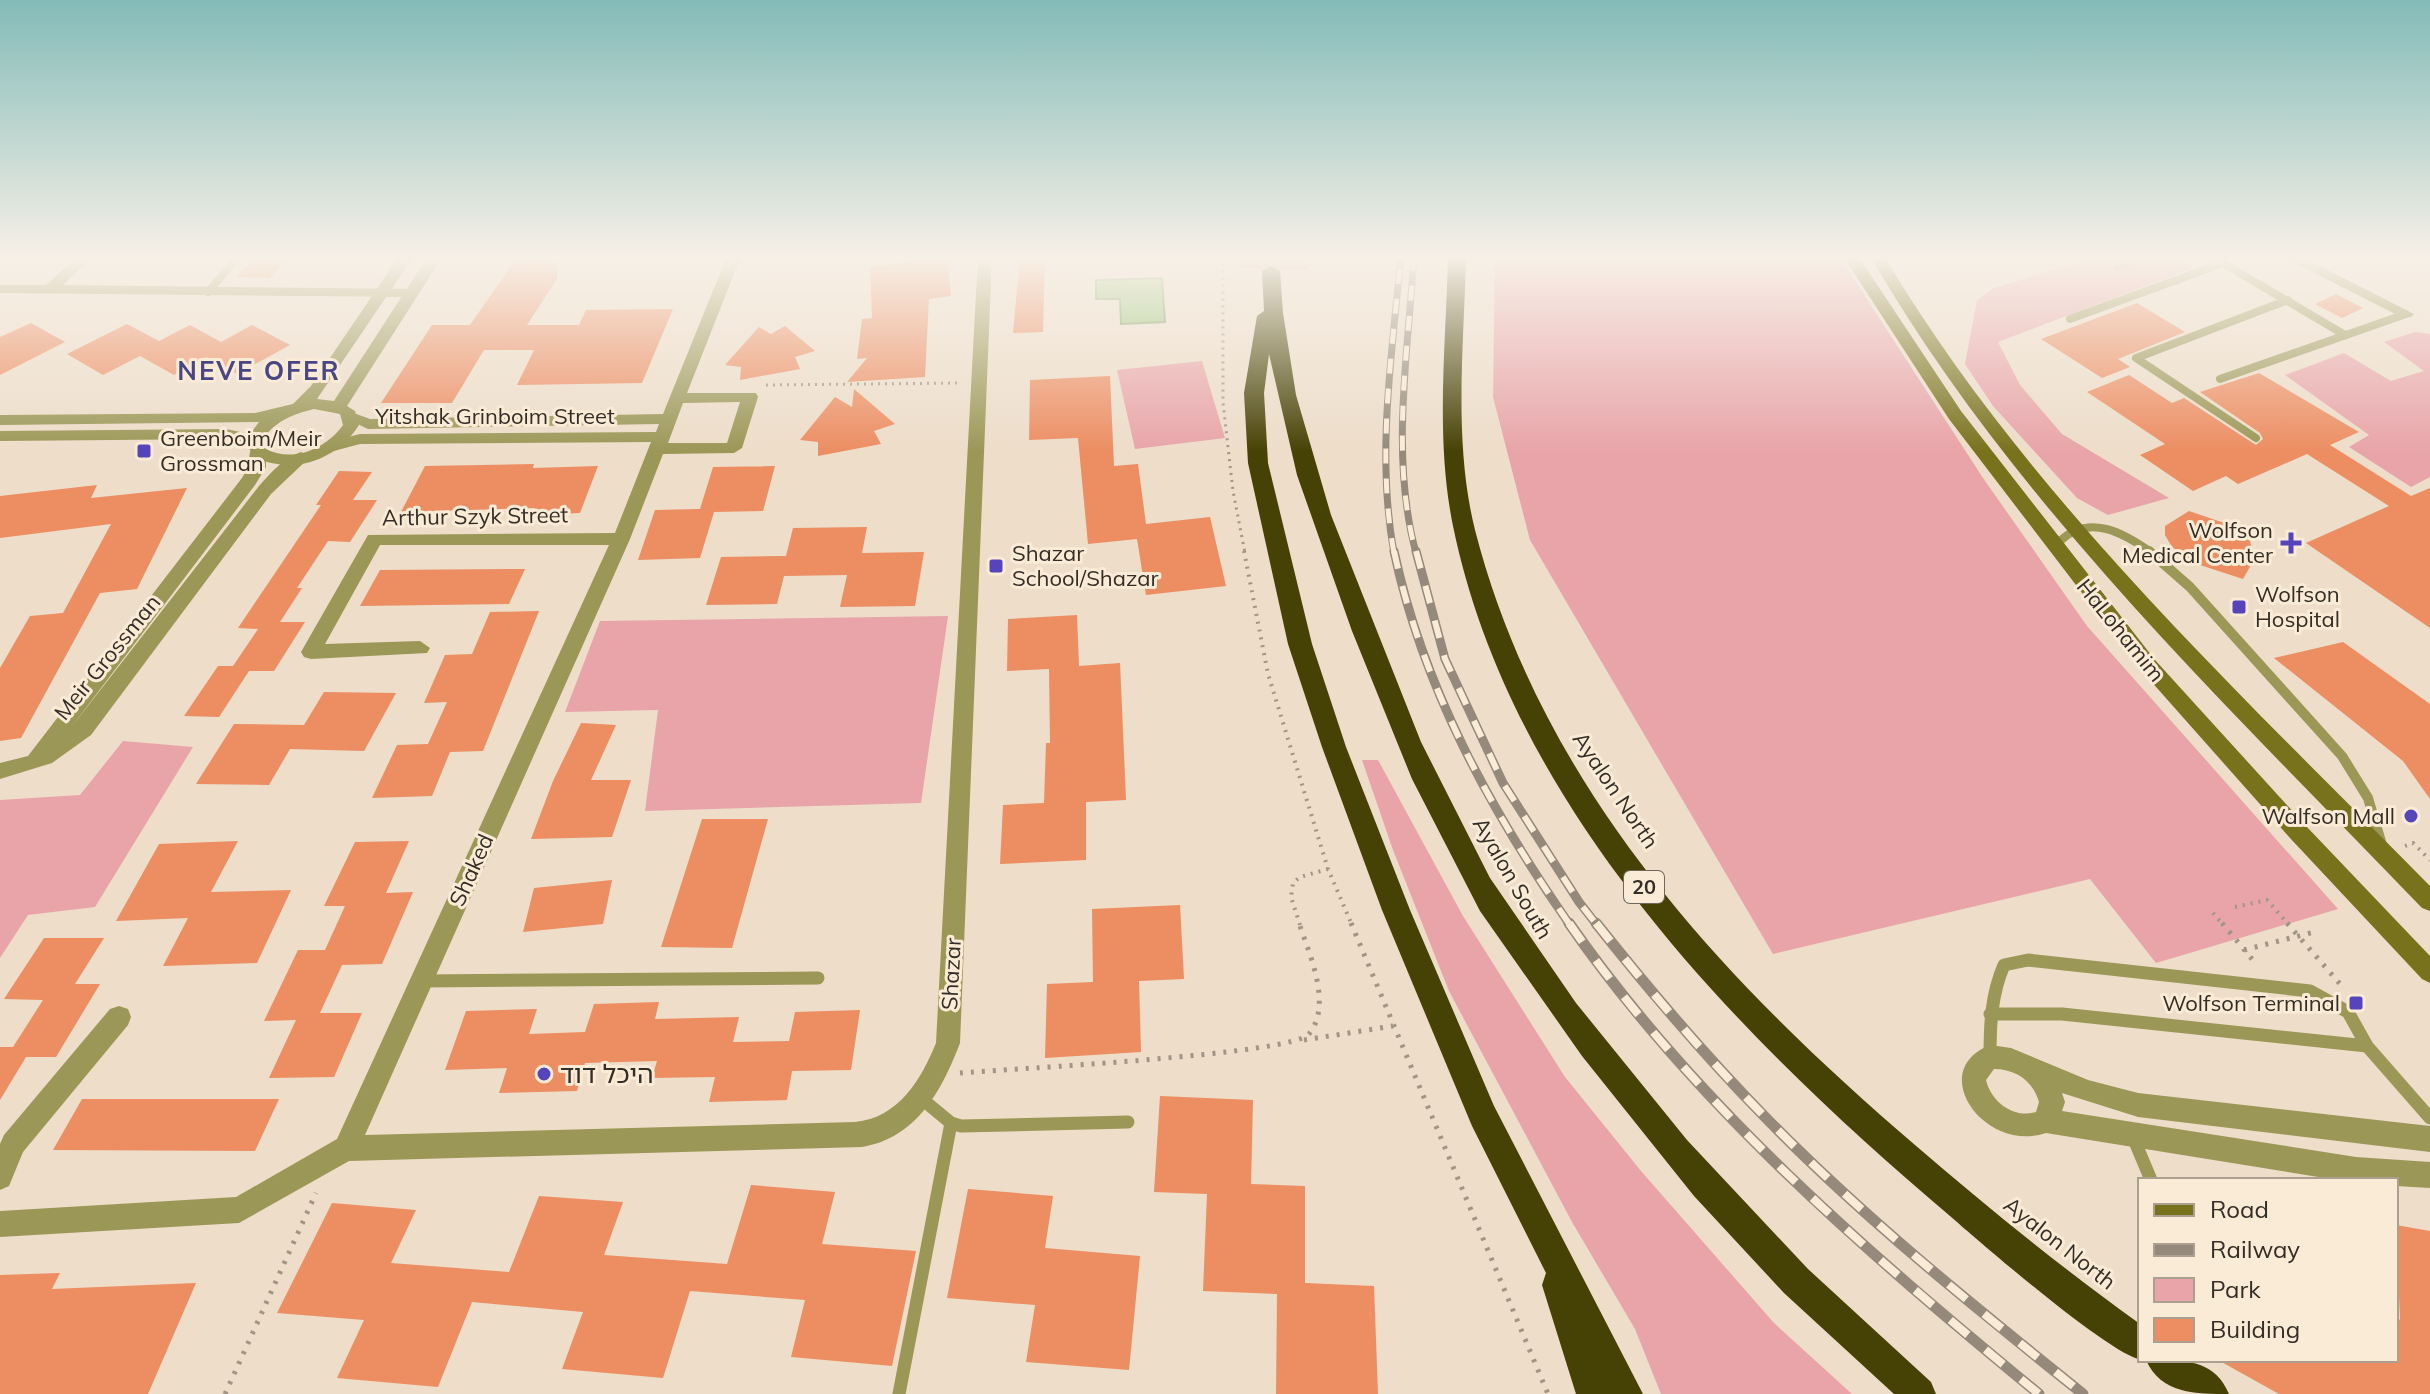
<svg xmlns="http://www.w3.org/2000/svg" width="2430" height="1394" viewBox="0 0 2430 1394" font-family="Mulish,'Noto Sans Hebrew',sans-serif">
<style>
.green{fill:#e8a4a9}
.water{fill:#8dc570;stroke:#72985a;stroke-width:2}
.building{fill:#ec8d62}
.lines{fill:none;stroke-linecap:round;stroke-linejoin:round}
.motorway-tunnel{stroke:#c8baa8;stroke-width:19;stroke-dasharray:19 10;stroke-linecap:butt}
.path-far2{stroke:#a19686;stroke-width:3;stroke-dasharray:2 5;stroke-linecap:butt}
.path-far1{stroke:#a19686;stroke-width:4;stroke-dasharray:2 6;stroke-linecap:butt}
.path{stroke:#a19686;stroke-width:5;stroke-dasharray:3 8;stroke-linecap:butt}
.service-far2{stroke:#9b9757;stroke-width:8}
.service-far1{stroke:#9b9757;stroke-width:10}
.service{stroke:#9b9757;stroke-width:13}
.minor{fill:#9b9757;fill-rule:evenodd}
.tertiary{fill:#9b9757;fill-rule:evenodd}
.secondary{fill:#78721d;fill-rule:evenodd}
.motorway{fill:#464104;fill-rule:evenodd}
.rail-far2-casing{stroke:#94897b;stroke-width:7}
.rail-far1-casing{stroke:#94897b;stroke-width:9}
.rail-casing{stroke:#94897b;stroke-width:11}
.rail-far2{stroke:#faebd6;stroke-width:5;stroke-dasharray:15;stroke-linecap:butt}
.rail-far1{stroke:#faebd6;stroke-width:6;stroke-dasharray:18;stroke-linecap:butt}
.rail{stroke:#faebd6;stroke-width:8;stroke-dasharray:23;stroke-linecap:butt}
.poi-dot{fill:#5544bc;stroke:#faebd6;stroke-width:3}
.labels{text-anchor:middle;stroke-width:6;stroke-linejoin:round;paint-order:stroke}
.shield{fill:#faebd6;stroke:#6f675b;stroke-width:2}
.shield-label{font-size:20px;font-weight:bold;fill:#342e26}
.street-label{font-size:22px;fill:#342e26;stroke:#faebd6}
.poi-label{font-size:22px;fill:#342e26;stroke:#faebd6;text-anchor:start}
.far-district-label{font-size:26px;font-weight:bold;letter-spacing:2px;fill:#494684;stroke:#faebd6}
.near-poi-label{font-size:26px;fill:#342e26;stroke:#faebd6;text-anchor:start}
</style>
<rect width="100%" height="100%" fill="#edddc9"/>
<path class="green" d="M1307,256V270L1240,268L1238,257Z
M1839,256L1983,478L2087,626L2338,909L2156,963L2090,879L1773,954L1530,540L1493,397L1495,256Z
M2100,256H2175L2193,268L1998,342L2020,385L2062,434L2169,498L2108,515L2077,498L1993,406L1965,364L1977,300L1994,288Z
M2415,332L2430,334V477L2411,487L2349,447L2369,435L2285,375L2344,353L2391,381L2424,371L2384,342Z
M1202,361L1225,438L1135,449L1117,370Z
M948,616L921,803L645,811L658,710L565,712L600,621Z
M123,741L193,747L95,907L28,915L0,958V800L80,795Z
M1362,760H1378L1463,916L1565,1077L1641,1171L1774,1323L1852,1394H1661L1635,1329L1572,1222L1449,991L1393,850Z"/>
<path class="water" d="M1162,278L1165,322L1121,324L1120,299H1096V280Z"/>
<path class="building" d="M256,256H290L270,278L237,277Z
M1020,256H1045L1043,332L1013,333Z
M947,258L951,296L929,299L925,377L847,382L867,358L857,359L862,319L872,318L870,266Z
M515,260L557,262V279L527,325H579L586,310L673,309L642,383L517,385L534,350H484L452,403H381L432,325H470Z
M2336,294L2363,308L2342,318L2315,304Z
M2137,303L2185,332L2118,359L2130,367L2102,378L2041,339Z
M31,323L65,342L0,375V337Z
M127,324L159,341L190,325L221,342L252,325L290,345L237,374L206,357L174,375L140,356L103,375L67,354Z
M785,326L815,351L795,357L800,369L740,380L741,367L725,365L759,327L771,334Z
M2259,373L2359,432L2330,445L2411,496L2430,488V628L2306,543L2389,506L2307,454L2238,484L2226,476L2193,491L2140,455L2165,444L2087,392L2129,375L2172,403L2184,398L2256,445L2263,439L2260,433L2200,392Z
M1110,376L1114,466L1138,464L1146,524L1210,517L1226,586L1146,595L1137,539L1088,544L1078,438L1029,440L1030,380Z
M854,389L895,424L874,431L881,444L818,456V442L800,440L835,397L852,407Z
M534,464L533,468L598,466L580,513L533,515L535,508L401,512L425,466Z
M775,466L763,511L714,512L700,558L638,560L655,510L700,509L713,467Z
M339,471L372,472L353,500H377L350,542L328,541L297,588H302L280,622H305L274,671H249L219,717L184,716L218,666H233L258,629L238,628L321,505H316Z
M97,485L91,498L187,488L137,589L100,593L21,738L0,741V668L30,616L63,613L111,524L0,538V496Z
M2189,511L2224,523L2250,541L2255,558L2243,579L2197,564L2172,547L2165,535V526Z
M867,527L862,553L924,552L915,606L840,607L847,575L784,576L777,604L706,605L721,557L786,556L793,528Z
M525,569L509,604L360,606L380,570Z
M539,611L483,751L450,752L432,796L372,798L397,745L428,744L447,702L424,703L445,655L472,654L490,612Z
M1077,615L1079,666L1120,663L1126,800L1086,802V860L1000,864L1003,805L1044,803L1046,743H1050L1049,669L1007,671L1008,619Z
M2343,642L2430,704V799L2403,761L2274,658Z
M324,692L396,693L364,751L290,749L269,785L196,784L234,724L304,725Z
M581,723L616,725L591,780H631L612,837L531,839L553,781Z
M702,819H768L732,948L661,947Z
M238,841L211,892L291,890L257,963L163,966L188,918L116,921L159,844Z
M409,841L386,893L413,892L382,964L342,965L320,1013H362L334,1077L269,1078L296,1020L264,1021L298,950H325L345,906H324L355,842Z
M612,880L603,924L523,932L534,888Z
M1180,905L1184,979L1139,981L1141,1052L1045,1058L1047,984L1093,982L1092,909Z
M44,938H104L75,984H100L56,1057H26L0,1100V1047H13L43,1000L4,999Z
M659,1002L655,1019L739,1017L733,1042L789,1041L795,1012L860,1010L851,1070L792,1071L787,1100L709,1102L715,1077L652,1078L657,1061L585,1063L577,1091L499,1093L507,1068L445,1070L466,1011L537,1009L529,1034L585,1032L594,1004Z
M1160,1096L1253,1100L1251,1184L1305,1186V1283L1374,1286L1378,1394H1276L1277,1294L1203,1291L1207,1194L1154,1192Z
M82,1099H279L255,1151L53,1150Z
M751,1185L835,1192L822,1244L916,1251L892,1366L791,1357L805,1300L690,1291L663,1378L562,1369L583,1312L472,1302L438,1387L337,1378L364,1320L277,1313L332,1203L416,1210L391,1263L509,1272L539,1196L623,1202L604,1255L727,1264Z
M968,1189L1053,1196L1045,1248L1140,1256L1129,1370L1026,1362L1035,1305L947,1298Z
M2396,1225L2430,1231V1394H2279L2218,1360H2396V1324L2400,1319Z
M60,1273L52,1289L196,1283L148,1394H0V1275Z"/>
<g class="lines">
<path class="motorway-tunnel" d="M1271,256V271"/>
<path class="path-far2" d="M1190,256L1223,262V403L1233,491L1245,553
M766,385L961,383"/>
<path class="path-far1" d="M1244,551L1268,674L1328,869L1352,925
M2405,846L2413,843L2430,860
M2235,907L2267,900L2289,925
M2213,913L2223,925
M1300,925L1291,897L1293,883L1300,877L1328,869"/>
<path class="path" d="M1351,923L1548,1394
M2222,923L2257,965
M2287,923L2341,985
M2244,950L2314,932
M1304,1040L1393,1026
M960,1073C1006,1069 1292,1055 1309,1034C1333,1004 1309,954 1299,923
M225,1394L316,1193"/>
<path class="service-far2" d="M2211,256L2345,335
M2118,266L2146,256
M208,292L239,256
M2070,319L2223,263
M2220,379L2406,314
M2256,438L2136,358L2288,300
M2061,552L2060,541C2089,513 2124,533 2152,553"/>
<path class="service-far1" d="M2149,551L2190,587L2342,756L2368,798L2382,845"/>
<path class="service" d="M421,981L818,978
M1990,1014H2062L2367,1046
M1990,1057C1990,1025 1991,995 2004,965L2028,960L2310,991L2348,1012L2367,1046L2430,1118
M922,1099L951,1123L961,1126L1128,1122
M2133,1137L2151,1180
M899,1394L951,1123"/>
<path class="minor" d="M78,256H94L63,285L413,289L420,293L413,297L0,293V285H46Z
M727,256H741L687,393H756L758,397L742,448L734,453L663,454L630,539L365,1135L855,1122C898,1118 921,1080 936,1043L978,256H992L960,1043C942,1090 917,1138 862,1147L349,1161L239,1223L0,1237V1211L236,1197L337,1139L609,545H380L325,644L420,641L430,648L427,653L311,659L304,657L301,652L368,535L615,533L651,442L360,444L330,452L322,447L324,443L360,434L656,432L659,424L368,429L343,417L345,413L351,412L370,419L663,414ZM740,402L727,443H668L683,403Z
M2281,256H2300L2414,314L2411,317H2401Z
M258,447L266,452V467L255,485L70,729L259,486C271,473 283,458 301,452L309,458L271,494L91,735L52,763L0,779V763L28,756L242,478L248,467L250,452Z
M119,1006L128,1009L131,1017L128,1025L23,1152L9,1186L0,1190V1144L4,1135L110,1009Z
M1990,1045L2011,1048L2088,1080L2138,1093L2430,1126V1152L2138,1117L2062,1093L2065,1102L2062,1111L2356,1157L2430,1162V1188L2396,1186V1180H2337L2046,1133C1985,1154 1925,1071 1990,1045ZM1994,1069C2016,1069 2033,1081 2039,1102L2036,1112C2014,1119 1991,1102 1986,1080Z"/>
<path class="tertiary" d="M399,256H414L317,399L334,401L428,256H443L347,406L355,411L359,425C336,461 292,476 252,456L248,444L226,439L0,441V431L226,429L250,434L259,422L0,425V415L255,413L293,404L311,386ZM314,409L340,414L343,425C326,449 293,463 266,449L263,440C274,421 294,414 314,409Z"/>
<path class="secondary" d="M1843,256H1858L1961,411L2155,660L2306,826L2430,956V983L2422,979L2290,838L2141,670L1949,419Z
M1870,256H1884C2027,496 2236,689 2430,886V911L2422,908C2225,703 2014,504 1870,256Z"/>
<path class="motorway" d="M1448,256H1466C1464,346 1453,442 1475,530C1541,786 1719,977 1915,1145C1987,1207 2062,1268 2140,1324L2142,1360C2111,1356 1981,1243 1950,1216C1738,1036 1511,808 1453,526C1435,438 1446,346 1448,256Z
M1271,266L1280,271L1283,313L1296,395L1331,515L1421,742L1490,878L1576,1003L1687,1140L1808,1269L1931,1382L1936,1394H1894L1784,1293L1694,1196L1582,1056L1480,911L1412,779L1352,631L1297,475L1269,354L1264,393L1268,463L1312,644L1346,747L1410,910L1494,1106L1643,1394H1576L1542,1285L1546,1273L1472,1126L1382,910L1322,747L1288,644L1248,463L1244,393L1257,316L1264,311L1262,271Z
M2146,1360C2179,1360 2214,1357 2229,1394C2196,1394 2161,1394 2146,1360Z"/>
<g class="rail-far2-casing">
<path id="rail-far2" d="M1414,256C1408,353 1390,457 1416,553
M1394,553C1376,455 1392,354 1401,256"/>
</g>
<g class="rail-far1-casing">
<path id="rail-far1" d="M1394,551C1423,688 1491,811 1570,925
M1416,551L1445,659L1503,783L1579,902L1597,925"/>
</g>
<g class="rail-casing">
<path id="rail" d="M1569,923C1696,1106 1869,1254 2039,1394
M1596,923C1650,991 1706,1057 1767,1119C1865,1219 1975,1307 2083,1394"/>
</g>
<use href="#rail-far2" class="rail-far2"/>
<use href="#rail-far1" class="rail-far1"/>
<use href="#rail" class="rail"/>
</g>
<linearGradient id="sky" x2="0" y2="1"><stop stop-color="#83bbb8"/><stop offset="0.57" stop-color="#f7f0e7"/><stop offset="1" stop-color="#f7f0e7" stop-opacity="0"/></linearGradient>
<rect width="2430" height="452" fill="url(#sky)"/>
<g class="poi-dot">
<rect x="136" y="443" width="16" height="16" rx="4"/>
<path d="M2287 531h8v8h8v8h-8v8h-8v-8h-8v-8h8z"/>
<rect x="988" y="558" width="16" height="16" rx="4"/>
<rect x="2231" y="599" width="16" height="16" rx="4"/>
<circle cx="2411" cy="816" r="8"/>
<rect x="2348" y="995" width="16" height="16" rx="4"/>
<circle cx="544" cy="1074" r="8"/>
</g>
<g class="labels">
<rect class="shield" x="1624" y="871" width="40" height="32" rx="6"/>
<g class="shield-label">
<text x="1644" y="894">20</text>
</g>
<g class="street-label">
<text x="495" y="424">Yitshak Grinboim Street</text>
<text transform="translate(475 516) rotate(-1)" y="8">Arthur Szyk Street</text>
<text transform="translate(2121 630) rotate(51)" y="8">HaLohamim</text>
<text transform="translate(107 657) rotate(-51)" y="8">Meir Grossman</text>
<text transform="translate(1616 790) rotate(56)" y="8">Ayalon North</text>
<text transform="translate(471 870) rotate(-66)" y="8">Shaked</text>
<text transform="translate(1513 878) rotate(60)" y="8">Ayalon South</text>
<text transform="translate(951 974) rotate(-87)" y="8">Shazar</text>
<text transform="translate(2060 1243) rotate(38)" y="8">Ayalon North</text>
</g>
<g class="poi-label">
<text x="160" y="446">Greenboim/Meir<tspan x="160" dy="25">Grossman</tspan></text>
<text x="2273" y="538" text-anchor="end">Wolfson<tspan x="2273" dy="25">Medical Center</tspan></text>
<text x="1012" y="561">Shazar<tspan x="1012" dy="25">School/Shazar</tspan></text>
<text x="2255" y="602">Wolfson<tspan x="2255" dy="25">Hospital</tspan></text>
<text x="2395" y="824" text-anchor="end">Walfson Mall</text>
<text x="2340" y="1011" text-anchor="end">Wolfson Terminal</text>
</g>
<g class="far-district-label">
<text x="259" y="380">NEVE OFER</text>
</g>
<g class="near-poi-label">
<text x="560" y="1083">היכל דוד</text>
</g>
</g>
<rect x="2138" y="1178" width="260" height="184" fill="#faebd6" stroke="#ab9f90" stroke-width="2"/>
<rect x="2154" y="1204" width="40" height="12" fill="#78721d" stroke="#ab9f90" stroke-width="2"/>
<text x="2210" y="1218" font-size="24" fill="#342e26">Road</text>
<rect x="2154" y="1244" width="40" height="12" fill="#94897b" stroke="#ab9f90" stroke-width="2"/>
<text x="2210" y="1258" font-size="24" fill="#342e26">Railway</text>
<rect x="2154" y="1278" width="40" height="24" fill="#e8a4a9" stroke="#ab9f90" stroke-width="2"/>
<text x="2210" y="1298" font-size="24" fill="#342e26">Park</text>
<rect x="2154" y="1318" width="40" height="24" fill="#ec8d62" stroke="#ab9f90" stroke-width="2"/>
<text x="2210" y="1338" font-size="24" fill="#342e26">Building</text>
</svg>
